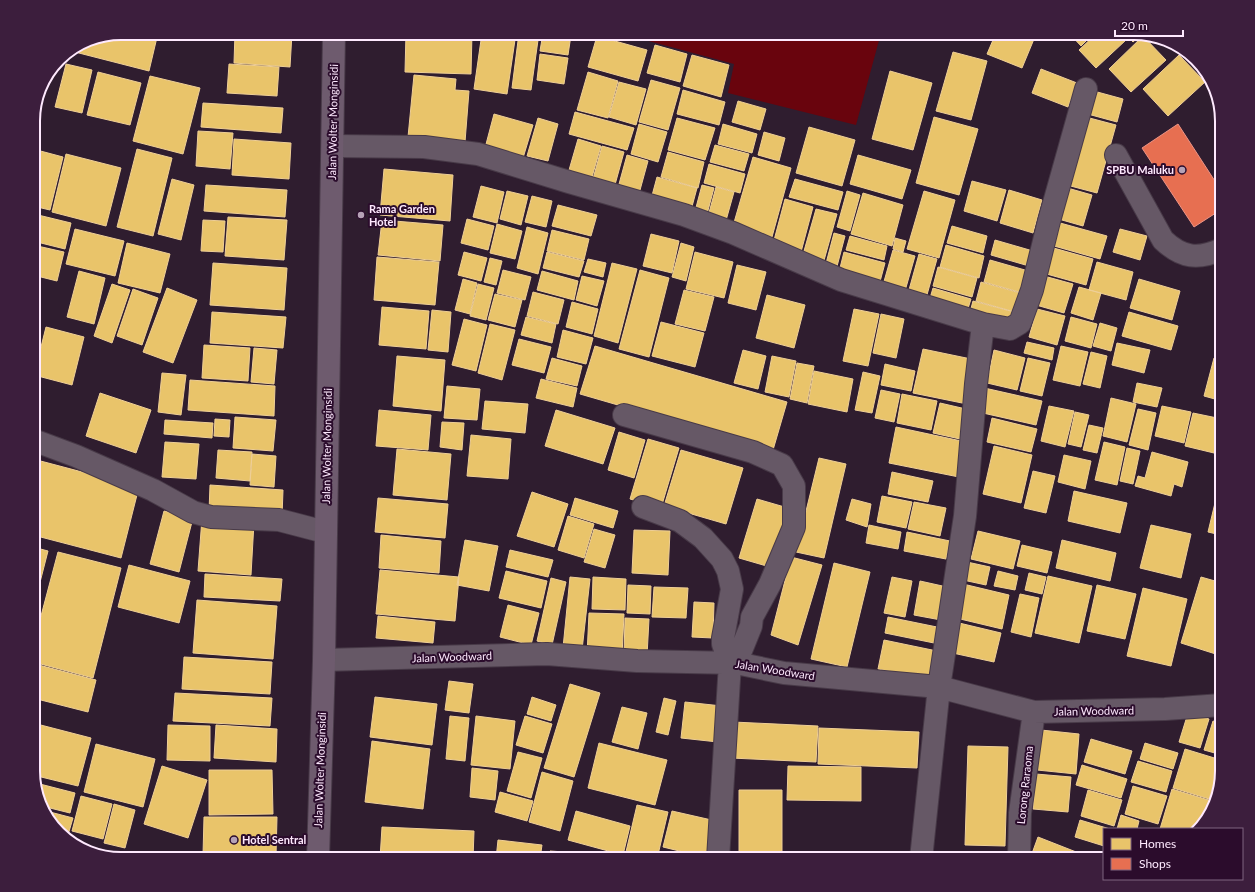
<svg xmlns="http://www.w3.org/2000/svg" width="1255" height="892" viewBox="0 0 1255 892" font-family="Lato,sans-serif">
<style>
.green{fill:#69040d}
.homes{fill:#e9c46a;stroke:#efcf96}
.shops{fill:#e76f51;stroke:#ee9485}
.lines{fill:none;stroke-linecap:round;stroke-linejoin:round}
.minor-casing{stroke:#483a48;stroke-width:24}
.highway-casing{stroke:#483a48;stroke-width:24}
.minor{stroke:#665866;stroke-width:22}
.highway{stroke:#6e5b6e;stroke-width:22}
.poi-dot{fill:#b6a2b6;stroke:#2b0c2c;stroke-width:1.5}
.labels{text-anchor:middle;stroke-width:4;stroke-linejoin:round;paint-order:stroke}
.street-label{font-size:11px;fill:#fee9fe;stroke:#2b0c2c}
.poi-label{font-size:11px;font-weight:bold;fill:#fee9fe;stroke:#2b0c2c;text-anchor:start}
.rim{fill:none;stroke:#fee9fe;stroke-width:2}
</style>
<rect width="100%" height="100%" fill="#2f1d2f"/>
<path class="green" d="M619,33H881L856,125L728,93L734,64Z"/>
<path class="homes" d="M121,33H158L149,71L75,52L76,47L88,40Z
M235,33H292L290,67L234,63Z
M406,33H472L471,74L405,72Z
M482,33H516L507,94L474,89Z
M519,33H539L531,90L512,88Z
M543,33H558L571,35L568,55L540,51Z
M996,33H1021L1034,39L1022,68L987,54Z
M1069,33H1094L1081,46Z
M1097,33H1119L1126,40L1096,68L1079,50Z
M1124,33H1134L1141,35L1133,42Z
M597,36L647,50L638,81L588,67Z
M1143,36L1166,60L1131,92L1109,69Z
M655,45L687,54L680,82L647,73Z
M953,52L987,61L971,120L936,111Z
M540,54L568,58L564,84L537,80Z
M692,55L729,65L721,97L683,86Z
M1179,55L1205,82L1168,116L1143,89Z
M66,64L92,70L82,113L55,107Z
M229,64L279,67L277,96L227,93Z
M1041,69L1077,83L1068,107L1032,93Z
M890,71L932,83L913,150L872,139Z
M98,72L141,83L130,125L87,115Z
M588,72L618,81L608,118L577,110Z
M414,75L456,79L455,90L469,91L465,142L408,137Z
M150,76L200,88L183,154L133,141Z
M651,80L680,88L668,130L639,122Z
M619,82L646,89L636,125L609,117Z
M683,90L725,102L719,125L677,114Z
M1090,90L1123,99L1117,122L1084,113Z
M738,101L766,109L760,130L732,122Z
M203,103L283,108L281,133L201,127Z
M575,112L634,128L627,150L569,134Z
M494,114L533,125L523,158L485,148Z
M1082,116L1116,125L1097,193L1063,184Z
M934,117L978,129L959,195L916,183Z
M538,118L558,124L548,161L527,156Z
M677,118L715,128L705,160L668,150Z
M639,124L667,132L658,162L631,154Z
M723,124L757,134L752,153L718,144Z
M809,127L855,140L842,186L796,173Z
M198,131L233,133L230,169L196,166Z
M764,132L785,138L779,161L758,155Z
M234,139L291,143L289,179L232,175Z
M578,139L601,146L590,184L567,177Z
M715,145L749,154L744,171L710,162Z
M602,146L624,152L613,192L591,186Z
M33,149L63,157L50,210L33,206Z
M137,149L172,158L153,236L117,227Z
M668,152L704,162L698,188L661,177Z
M66,154L121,168L106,226L52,212Z
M627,155L648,161L637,201L616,195Z
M858,155L911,170L902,199L850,184Z
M753,157L791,168L772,237L733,226Z
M709,164L745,174L740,193L704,183Z
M384,169L453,175L450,221L380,215Z
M657,177L697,188L690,214L650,203Z
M172,179L194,185L181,240L158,234Z
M795,179L843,192L838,210L789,197Z
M972,181L1006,190L997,221L964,211Z
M206,185L287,190L285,217L204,211Z
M702,185L714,188L706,218L694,215Z
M481,186L504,192L497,223L473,217Z
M716,187L734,192L725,224L707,220Z
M1064,187L1092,195L1083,226L1055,218Z
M1009,190L1042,200L1033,233L1000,223Z
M507,191L528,196L521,225L500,219Z
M847,191L860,195L850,231L837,227Z
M924,191L955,200L939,258L907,249Z
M863,193L903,205L892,246L851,234Z
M532,196L552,201L546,227L525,222Z
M785,199L813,207L801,252L773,244Z
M558,205L597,215L591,236L552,226Z
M816,209L837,214L823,264L802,258Z
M34,214L71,223L65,249L33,241Z
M228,217L287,220L284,260L225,256Z
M467,219L494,226L488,250L461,243Z
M203,220L225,221L223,252L201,251Z
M382,220L443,225L440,261L378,255Z
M1053,221L1107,236L1100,259L1047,244Z
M497,224L522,231L515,259L490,253Z
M952,226L987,236L983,253L947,243Z
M527,227L548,233L538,274L517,268Z
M75,229L124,241L115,276L66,264Z
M1120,229L1147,236L1140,260L1113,252Z
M552,230L589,239L584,260L547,251Z
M834,233L845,236L835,274L824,271Z
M651,234L679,241L672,273L643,266Z
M850,236L887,246L884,260L846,250Z
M895,238L906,241L903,252L893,249Z
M995,240L1033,251L1029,266L991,255Z
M127,243L170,254L160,293L118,283Z
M681,243L694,247L686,281L672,277Z
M33,245L64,252L57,281L33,275Z
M946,245L984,256L979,278L940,267Z
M1050,247L1093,259L1086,285L1043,273Z
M893,250L915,256L903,298L881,292Z
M464,252L487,258L481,281L458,275Z
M547,252L584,261L579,277L543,268Z
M695,252L733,262L724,298L686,289Z
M844,252L885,263L878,289L838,276Z
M919,254L937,259L925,302L907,297Z
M377,257L439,262L435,305L374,300Z
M490,258L502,261L496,285L484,282Z
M588,259L606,263L603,277L584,272Z
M990,260L1032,272L1026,294L984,282Z
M1097,262L1133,272L1126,300L1089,290Z
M213,263L287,268L284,310L210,305Z
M612,263L637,269L618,343L594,336Z
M737,265L766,272L756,310L728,303Z
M938,267L977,278L972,297L933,286Z
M503,270L531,277L525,300L497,293Z
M640,270L669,278L649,357L619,349Z
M79,271L105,278L94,324L67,317Z
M542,271L578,281L574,300L537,290Z
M582,276L604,281L597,306L576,300Z
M1044,276L1073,284L1064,313L1036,305Z
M463,279L477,283L470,314L455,310Z
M1139,279L1180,291L1172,320L1130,308Z
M981,282L1020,293L1015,312L976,301Z
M112,284L130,290L112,343L94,336Z
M478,284L494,288L486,320L470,316Z
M1079,287L1101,293L1093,320L1071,313Z
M167,288L197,300L173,363L143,352Z
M933,288L971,299L966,315L928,305Z
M133,289L158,298L142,345L117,336Z
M684,290L714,297L705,331L675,324Z
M533,292L564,300L558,324L527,316Z
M495,294L522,300L515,327L488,320Z
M767,295L805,305L794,348L756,338Z
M973,301L1014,312L1010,327L969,316Z
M572,302L598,309L592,334L566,327Z
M382,307L429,311L426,349L379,345Z
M854,309L879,314L868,366L843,361Z
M1037,309L1065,316L1057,345L1029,337Z
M432,310L451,312L448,352L428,350Z
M33,312L39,314L33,326Z
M212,312L286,317L283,348L210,343Z
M1129,312L1178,326L1171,350L1122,336Z
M881,314L904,319L896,358L873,353Z
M526,317L556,324L552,343L521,335Z
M1071,317L1097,324L1091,348L1065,341Z
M464,319L487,325L476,371L452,365Z
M661,322L704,333L695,367L652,356Z
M1100,323L1117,328L1111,351L1093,346Z
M490,324L515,330L502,380L478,373Z
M46,327L84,337L72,385L34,375Z
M1222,329V341L1219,340Z
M563,330L593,338L586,364L557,357Z
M519,339L551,347L544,373L512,365Z
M1027,342L1054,348L1052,360L1024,353Z
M1117,343L1150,350L1144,373L1112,365Z
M204,345L250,348L248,381L202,378Z
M595,346L787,402L773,450L580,394Z
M1061,346L1088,352L1080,386L1053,380Z
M1220,346L1222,347V358L1217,356Z
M254,348L277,350L274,384L251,382Z
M923,349L976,360L967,404L913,393Z
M743,350L766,356L758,389L734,383Z
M994,350L1025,358L1017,390L987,383Z
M1091,352L1107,356L1100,388L1083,384Z
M397,356L445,360L441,411L393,406Z
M772,356L796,361L789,397L765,392Z
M552,358L582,366L577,386L546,379Z
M1028,358L1050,363L1042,396L1020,391Z
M1214,358L1222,361V401L1204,396Z
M797,363L814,366L807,403L790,399Z
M885,364L915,371L911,391L881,385Z
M814,371L853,379L847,412L808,404Z
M863,372L880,376L872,413L855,410Z
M162,373L186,375L181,415L158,412Z
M541,379L577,388L573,407L536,398Z
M190,380L275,386L274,416L188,410Z
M1137,383L1162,388L1157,407L1133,402Z
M447,386L480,389L477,420L444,418Z
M980,387L1042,401L1036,425L974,411Z
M881,390L900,394L894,422L875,418Z
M100,393L151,410L136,453L86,436Z
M902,394L937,401L931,430L897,423Z
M1111,398L1136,404L1127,442L1103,436Z
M485,401L528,404L525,433L482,429Z
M940,403L966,409L960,439L933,433Z
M1049,406L1074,411L1065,447L1041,441Z
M1162,406L1191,412L1184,443L1155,436Z
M1138,409L1156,413L1148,450L1129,445Z
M379,410L431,415L428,450L376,446Z
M556,410L615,428L603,464L545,446Z
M1075,412L1089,415L1081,447L1068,444Z
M1193,413L1222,419L1214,453L1185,446Z
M235,417L276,420L273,451L233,448Z
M992,418L1037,429L1031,452L987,442Z
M215,419L230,420L229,437L214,436Z
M165,420L213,423L212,438L164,434Z
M442,422L464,423L462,450L440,447Z
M1089,425L1103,428L1097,453L1083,450Z
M896,427L966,442L959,477L889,463Z
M619,432L645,440L634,478L608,470Z
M471,435L511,439L508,479L467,476Z
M648,439L679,448L661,508L630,499Z
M165,442L199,444L196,479L162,477Z
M1104,442L1125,447L1117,485L1095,480Z
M994,446L1032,455L1021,503L983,494Z
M1127,448L1140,451L1133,484L1120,481Z
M397,449L451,454L447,500L393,495Z
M218,450L252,452L250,481L216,478Z
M681,450L743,468L726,524L664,506Z
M1152,452L1188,462L1182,487L1174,484L1171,496L1135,486L1138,476L1145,478Z
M252,454L276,456L274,487L250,485Z
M1064,455L1091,461L1085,489L1058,482Z
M819,458L846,464L824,558L796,552Z
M33,459L139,487L121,558L33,535Z
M1033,471L1055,476L1046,513L1024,508Z
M892,472L933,481L928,502L888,494Z
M1222,474V550L1218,549L1221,535L1208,532Z
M210,485L283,490L282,517L209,512Z
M1074,491L1127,503L1120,533L1068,521Z
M532,492L568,504L554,547L517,536Z
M882,496L912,502L906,528L877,522Z
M378,498L448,504L445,538L375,532Z
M575,498L618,511L613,528L570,515Z
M757,499L788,508L770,567L739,558Z
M852,499L871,504L867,527L846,520Z
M914,502L946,508L940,536L908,529Z
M164,511L193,518L179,572L150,564Z
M568,516L594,524L584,558L558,550Z
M202,518L254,522L251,575L198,571Z
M869,525L901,532L898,549L866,543Z
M1151,525L1191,534L1181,578L1140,568Z
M594,529L615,535L605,568L584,562Z
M634,530L670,531L668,575L632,573Z
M978,531L1020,541L1013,569L971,559Z
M907,532L950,541L946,559L904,551Z
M381,535L441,541L439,573L379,568Z
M465,540L498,546L489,591L457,585Z
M1062,540L1116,553L1110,581L1056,568Z
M1022,545L1052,552L1047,573L1017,566Z
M33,547L48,551L36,598L33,597Z
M510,550L553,560L548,577L506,567Z
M58,552L121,568L93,678L33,662V646Z
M791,557L822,565L798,645L771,635Z
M967,562L990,567L986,585L963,580Z
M834,563L870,572L847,667L811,659Z
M129,565L190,581L179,623L118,607Z
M380,570L459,577L455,621L376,614Z
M506,571L547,581L541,608L499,598Z
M998,571L1018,576L1015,590L994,586Z
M1029,573L1046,577L1042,594L1025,590Z
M205,574L282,579L280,601L204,597Z
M1048,576L1092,586L1079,643L1035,633Z
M570,577L590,579L582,650L563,648Z
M593,577L626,579L625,610L592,609Z
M892,577L912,581L905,617L884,613Z
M1201,577L1222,583V656L1181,643Z
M551,578L566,582L552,645L537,641Z
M920,581L947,587L941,620L914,615Z
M963,584L1009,595L1002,629L956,618Z
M628,585L651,586L650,614L627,613Z
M1097,585L1136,594L1125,639L1087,631Z
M654,587L688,588L686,618L652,617Z
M1143,588L1187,599L1171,666L1127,656Z
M1020,594L1039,598L1031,637L1011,632Z
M197,600L277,606L273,659L193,653Z
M694,602L714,603L713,638L692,637Z
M508,605L539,613L531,645L500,637Z
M589,613L624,614L622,656L587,655Z
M378,616L435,622L433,643L376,638Z
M888,617L937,627L934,643L885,633Z
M625,618L649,619L647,656L624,655Z
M955,622L1001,633L994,662L948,652Z
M884,640L937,651L932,680L878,669Z
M184,657L272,662L270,694L182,689Z
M35,664L96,680L88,712L33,698V672Z
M449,681L473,684L469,713L445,710Z
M570,684L600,693L574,777L544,768Z
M175,693L272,698L270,726L173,721Z
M375,697L437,704L432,745L370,737Z
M532,697L556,705L551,721L527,714Z
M664,698L676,701L668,735L656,732Z
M685,702L722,706L718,742L681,738Z
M622,707L647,713L638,749L612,742Z
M1188,713L1209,719L1200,748L1179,742Z
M450,716L469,718L465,761L446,759Z
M476,716L515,721L510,769L471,765Z
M525,716L552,724L543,753L516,745Z
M1213,721L1222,724V755L1204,750Z
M733,722L818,726L816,762L731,758Z
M33,723L91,738L78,786L33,775Z
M168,725L210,726V761L167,760Z
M216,725L277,729L276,762L214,758Z
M819,728L919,732L917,768L818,764Z
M1041,730L1079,734L1076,774L1037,770Z
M1091,739L1132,751L1125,774L1084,762Z
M372,741L430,749L423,809L365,802Z
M599,743L667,760L655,805L588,788Z
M1145,743L1178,753L1173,769L1140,759Z
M96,744L155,759L143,807L84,792Z
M968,746L1008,747L1005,846L965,845Z
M1185,749L1221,760L1209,799L1173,788Z
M518,752L542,758L531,798L507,791Z
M1138,761L1172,771L1166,792L1131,782Z
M1082,765L1127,779L1121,798L1076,785Z
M162,766L207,780L188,838L144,824Z
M788,766L861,767V801L787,800Z
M472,768L498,771L495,800L470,797Z
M209,770H272L273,814L209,815Z
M542,772L573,781L560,831L529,822Z
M1036,774L1071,777L1068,812L1033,809Z
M36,783L75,793L70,813L42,806Z
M1133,786L1167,796L1158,824L1125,814Z
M1172,789L1212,801L1204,824L1198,829H1160Z
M739,790H782V859H739Z
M1088,790L1122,800L1114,826L1081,816Z
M500,792L533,801L527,821L495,812Z
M81,796L112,804L103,839L72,831Z
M114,804L135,810L125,848L104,843Z
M637,805L668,812L657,859H636L625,856Z
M576,811L630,826L623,855L568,840Z
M672,811L716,821L708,858L663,847Z
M50,812L73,818L68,835L61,833L49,819Z
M1121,815L1139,821L1137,829H1117Z
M204,817H277L276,856L203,855Z
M1080,820L1110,829H1104V846L1075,837Z
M382,827L474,831L473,859H380Z
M1038,837L1094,859H1030Z
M498,840L542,845L540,859H496Z
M550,851L579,853V859H549Z
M664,852L694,859H662Z
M607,855L623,859H606Z"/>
<path class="shops" d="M1178,124L1222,192V209L1194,227L1142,148Z"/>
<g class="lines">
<g class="minor-casing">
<path id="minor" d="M333,146L424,147L478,154L569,182L684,215L733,233L841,280L983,324L976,384L965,516L939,687L921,859
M1116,155L1163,240C1182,258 1198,260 1222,249
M983,324L1010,329L1020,323L1032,290L1049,221L1086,89
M624,415L753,452L782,465L794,486V527L770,584L752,617L751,626L736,663
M33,440L76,456L153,490L193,512L211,517L279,520L325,532
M643,507L680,521L703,538L722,559L728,571L732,589L723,638V644L730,663L718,859
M324,660L547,654L637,661L736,663L784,673L939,687L1034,712L1165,709L1222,705
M1019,859L1020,813L1034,712"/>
</g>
<g class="highway-casing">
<path id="highway" d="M318,859L324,660L334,33"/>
</g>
<use href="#minor" class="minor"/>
<use href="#highway" class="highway"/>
</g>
<g class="poi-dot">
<circle cx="1182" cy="170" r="4"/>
<circle cx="361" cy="215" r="4"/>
<circle cx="234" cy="840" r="4"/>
</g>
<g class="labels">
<g class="street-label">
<text transform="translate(333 122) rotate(-89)" y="4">Jalan Wolter Monginsidi</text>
<text transform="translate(327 446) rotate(-89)" y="4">Jalan Wolter Monginsidi</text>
<text transform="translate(452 657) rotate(-2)" y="4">Jalan Woodward</text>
<text transform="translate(775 670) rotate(9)" y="4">Jalan Woodward</text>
<text transform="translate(1094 711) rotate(-1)" y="4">Jalan Woodward</text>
<text transform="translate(320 770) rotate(-88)" y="4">Jalan Wolter Monginsidi</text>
<text transform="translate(1025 785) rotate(-84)" y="4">Lorong Raraoma</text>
</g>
<g class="poi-label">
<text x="1174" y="174" text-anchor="end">SPBU Maluku</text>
<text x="369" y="213">Rama Garden<tspan x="369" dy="13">Hotel</tspan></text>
<text x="242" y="844">Hotel Sentral</text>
</g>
</g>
<path d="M0 0H1255V892H0ZM121 40H1134A81 81 0 0 1 1215 121V771A81 81 0 0 1 1134 852H121A81 81 0 0 1 40 771V121A81 81 0 0 1 121 40Z" fill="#3c1e3d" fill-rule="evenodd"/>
<path class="rim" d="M121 40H1134A81 81 0 0 1 1215 121V771A81 81 0 0 1 1134 852H121A81 81 0 0 1 40 771V121A81 81 0 0 1 121 40Z"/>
<rect x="1103" y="828" width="140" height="52" fill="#2b0c2c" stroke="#7f6480"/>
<rect x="1111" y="838" width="20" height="12" fill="#e9c46a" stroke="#7f6480"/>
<text x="1139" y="848" font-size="12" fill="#fee9fe">Homes</text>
<rect x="1111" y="858" width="20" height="12" fill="#e76f51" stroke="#7f6480"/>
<text x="1139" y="868" font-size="12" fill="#fee9fe">Shops</text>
<path d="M1115 30v6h68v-6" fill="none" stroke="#fee9fe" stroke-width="2"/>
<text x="1121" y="30" font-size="12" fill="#fee9fe" stroke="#2b0c2c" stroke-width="3" paint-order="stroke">20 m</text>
</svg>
